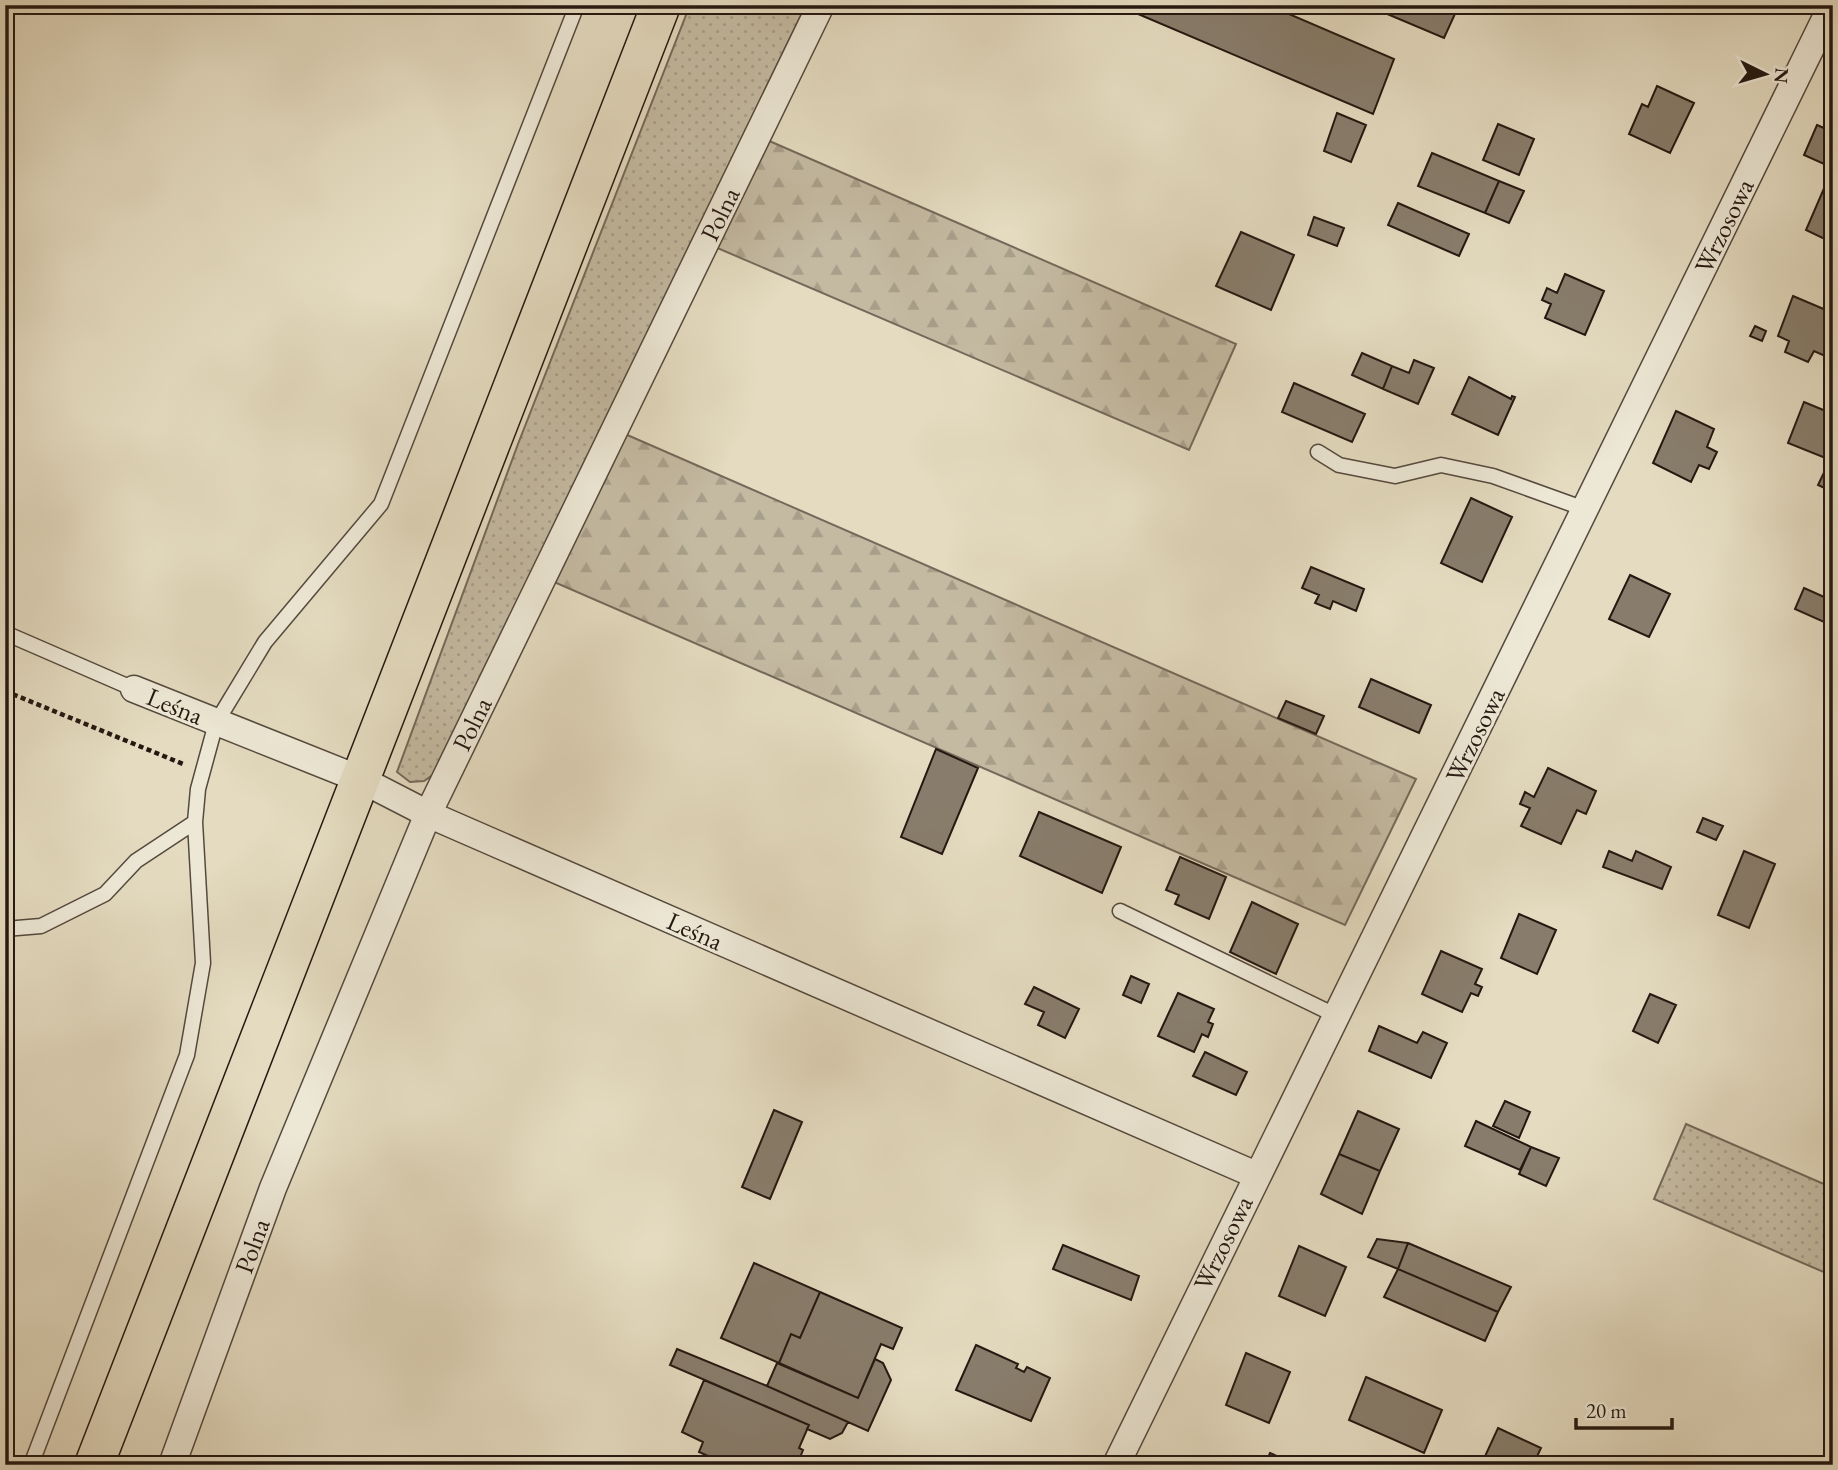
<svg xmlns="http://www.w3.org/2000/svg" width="1838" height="1470" viewBox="0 0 1838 1470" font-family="'EB Garamond',serif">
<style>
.grass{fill:url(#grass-dots);stroke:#74695a;stroke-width:2}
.forest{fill:url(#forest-firs);stroke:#74695a;stroke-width:2}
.building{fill:#887d6c;stroke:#251811;stroke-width:2}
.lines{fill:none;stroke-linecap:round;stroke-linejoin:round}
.service-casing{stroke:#55493d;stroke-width:17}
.minor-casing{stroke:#55493d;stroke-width:29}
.primary-casing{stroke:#251811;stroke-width:41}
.path{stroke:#251811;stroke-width:4.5;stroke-dasharray:5 3.5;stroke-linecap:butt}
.service{stroke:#ede8d6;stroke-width:14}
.minor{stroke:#ede8d6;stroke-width:26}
.primary{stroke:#e4dbc0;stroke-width:38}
.labels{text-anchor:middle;stroke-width:6;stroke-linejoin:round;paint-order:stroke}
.street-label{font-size:26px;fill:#251811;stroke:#ede8d6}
</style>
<defs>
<pattern id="grass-dots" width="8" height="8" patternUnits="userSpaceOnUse" patternTransform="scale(1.75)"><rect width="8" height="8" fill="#c4baa2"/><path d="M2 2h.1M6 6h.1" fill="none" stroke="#a89f8a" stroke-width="1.8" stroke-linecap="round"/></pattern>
<pattern id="forest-firs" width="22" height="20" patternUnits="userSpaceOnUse" patternTransform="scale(1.75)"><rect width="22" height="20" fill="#c4baa2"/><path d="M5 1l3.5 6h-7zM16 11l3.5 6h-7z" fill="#a89f8a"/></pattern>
</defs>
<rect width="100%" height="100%" fill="#e4dbc0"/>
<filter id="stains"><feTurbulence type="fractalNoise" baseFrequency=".00286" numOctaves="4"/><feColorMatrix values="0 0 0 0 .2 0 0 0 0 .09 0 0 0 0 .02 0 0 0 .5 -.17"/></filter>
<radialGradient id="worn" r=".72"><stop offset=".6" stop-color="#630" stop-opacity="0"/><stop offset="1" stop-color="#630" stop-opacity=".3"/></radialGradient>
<path class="grass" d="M690,5H806L434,774L424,781L410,782L397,772L518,444Z
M1686,1124L1833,1188V1276L1654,1199Z"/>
<path class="forest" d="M767,140L1236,344L1189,450L715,247Z
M625,434L1416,779L1345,925L554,582Z"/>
<path class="building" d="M1117,5H1268L1394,59L1373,114Z
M1366,5H1459L1444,38Z
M1657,86L1694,103L1670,153L1629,134L1642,104L1648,107Z
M1337,113L1366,125L1351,162L1324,151Z
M1498,124L1534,139L1519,175L1483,160Z
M1817,125L1833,132V168L1804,155Z
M1432,153L1499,181L1485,213L1418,186Z
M1499,181L1524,191L1509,223L1485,213Z
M1825,186L1833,189V243L1806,230Z
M1398,203L1469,234L1459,256L1388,225Z
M1314,217L1344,228L1337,246L1308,235Z
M1241,232L1294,255L1271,310L1216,286Z
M1565,274L1604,291L1585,335L1545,318L1551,304L1542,300L1547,288L1557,293Z
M1793,296L1833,313L1832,359L1814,351L1808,362L1785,352L1789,341L1778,336Z
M1755,326L1766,331L1762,341L1750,336Z
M1362,353L1392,366L1383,389L1352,375Z
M1414,360L1434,368L1418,404L1383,389L1392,366L1409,373Z
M1469,377L1511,399L1512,396L1515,397L1498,435L1452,414Z
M1294,383L1365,414L1352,442L1282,412Z
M1804,402L1833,414V461L1788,443Z
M1676,411L1714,429L1707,447L1717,452L1709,469L1699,465L1691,482L1653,463Z
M1830,460L1833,461V492L1818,485Z
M1471,498L1512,517L1482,582L1441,563Z
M1311,567L1364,589L1356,611L1333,601L1330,609L1315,603L1319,595L1302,588Z
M1630,575L1670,594L1649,637L1609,619Z
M1804,588L1833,601V626L1795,609Z
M1371,679L1431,705L1419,733L1359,707Z
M1286,701L1324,716L1316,734L1278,718Z
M936,749L978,768L942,854L901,837Z
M1548,768L1596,791L1586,814L1577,810L1561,844L1521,826L1530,808L1520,804L1525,792L1534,797Z
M1039,812L1121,847L1102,893L1020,856Z
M1703,818L1723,826L1716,840L1697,832Z
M1609,851L1632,861L1636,851L1671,867L1662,889L1603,867Z
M1744,851L1775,864L1749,928L1718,915Z
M1180,857L1226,877L1209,919L1175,904L1179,895L1166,890Z
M1252,902L1298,924L1276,974L1230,952Z
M1519,914L1556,930L1537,974L1501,958Z
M1441,951L1482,969L1475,984L1482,987L1478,996L1471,993L1462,1012L1422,994Z
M1131,976L1149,984L1141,1003L1123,995Z
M1034,987L1079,1009L1065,1038L1038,1025L1044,1012L1025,1004Z
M1178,993L1214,1009L1208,1022L1213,1024L1208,1037L1202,1034L1194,1052L1158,1036Z
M1650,994L1676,1005L1658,1043L1633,1031Z
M1379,1026L1417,1043L1423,1032L1447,1043L1431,1078L1369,1051Z
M1205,1052L1247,1072L1236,1095L1193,1076Z
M1505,1101L1530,1112L1519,1138L1493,1126Z
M774,1110L802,1122L770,1199L742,1187Z
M1358,1111L1399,1129L1380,1171L1339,1154Z
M1476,1121L1531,1147L1520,1170L1465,1146Z
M1531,1147L1559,1158L1546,1186L1519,1174Z
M1339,1154L1380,1171L1362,1214L1321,1194Z
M1377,1239L1408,1243L1398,1269L1368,1257Z
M1408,1243L1511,1287L1498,1312L1398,1269Z
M1063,1245L1139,1276L1131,1300L1053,1269Z
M1299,1246L1346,1267L1325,1316L1279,1296Z
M754,1263L820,1292L800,1338L791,1334L779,1363L721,1338Z
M1398,1269L1498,1312L1485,1341L1384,1297Z
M820,1292L902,1328L893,1349L881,1344L858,1398L779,1363L791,1334L800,1338Z
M976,1345L1018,1364L1016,1368L1024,1372L1027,1367L1050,1378L1031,1421L956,1390Z
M677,1349L767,1386L848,1422L842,1433L830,1439L807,1429L809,1425L670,1365Z
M1246,1353L1290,1372L1269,1423L1226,1405Z
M875,1359L883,1363L891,1380L868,1431L767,1386L777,1363L858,1398Z
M1366,1377L1442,1410L1424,1453L1349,1420Z
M704,1380L809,1425L799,1448L803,1450L797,1465H756L744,1459L742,1465H728L699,1452L703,1442L682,1432Z
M1498,1428L1541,1448L1533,1465H1481Z
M1270,1453L1296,1465H1265Z"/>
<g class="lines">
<g class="service-casing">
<path id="service" d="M1318,452L1339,465L1395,476L1441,465L1493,476L1585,509
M5,633L134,689
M1120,911L1337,1016
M5,929L41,926L105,894L136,861L195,822
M31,1465L187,1055L203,963L195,822L198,789L216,723L265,642L381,504L577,5"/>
</g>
<g class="minor-casing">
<path id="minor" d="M134,689L362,780L428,814L1256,1175
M172,1465L273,1188L428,814L821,5
M1116,1465L1832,5"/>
</g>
<g class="primary-casing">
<path id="primary" d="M94,1465L661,5"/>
</g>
<path class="path" d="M5,691L183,764"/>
<use href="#service" class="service"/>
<use href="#minor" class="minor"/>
<use href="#primary" class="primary"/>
</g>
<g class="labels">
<g class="street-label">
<text transform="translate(720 214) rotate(-64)" y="9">Polna</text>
<text transform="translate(1724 226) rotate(-64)" y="9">Wrzosowa</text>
<text transform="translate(175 706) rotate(22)" y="9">Leśna</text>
<text transform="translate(472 724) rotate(-64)" y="9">Polna</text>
<text transform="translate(1475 735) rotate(-64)" y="9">Wrzosowa</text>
<text transform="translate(695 931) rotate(24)" y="9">Leśna</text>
<text transform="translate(1223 1243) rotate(-64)" y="9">Wrzosowa</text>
<text transform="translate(252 1246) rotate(-70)" y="9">Polna</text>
</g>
</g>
<rect width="1838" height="1470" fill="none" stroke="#e4dbc0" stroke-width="28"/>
<rect x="7" y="7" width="1824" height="1456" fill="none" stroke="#251811" stroke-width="3.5"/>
<rect x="14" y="14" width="1810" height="1442" fill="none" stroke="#251811" stroke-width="2"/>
<g transform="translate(1765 74) rotate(95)" stroke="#ede8d6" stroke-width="5" paint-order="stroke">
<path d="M0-5L12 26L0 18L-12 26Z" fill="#251811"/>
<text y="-10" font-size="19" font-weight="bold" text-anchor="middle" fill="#251811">N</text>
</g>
<path d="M1576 1418v10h96v-10" fill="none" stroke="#251811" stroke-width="3.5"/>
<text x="1586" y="1418" font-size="21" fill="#251811" stroke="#ede8d6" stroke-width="5" paint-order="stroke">20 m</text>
<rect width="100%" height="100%" filter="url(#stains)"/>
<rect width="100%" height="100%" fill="url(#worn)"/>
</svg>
